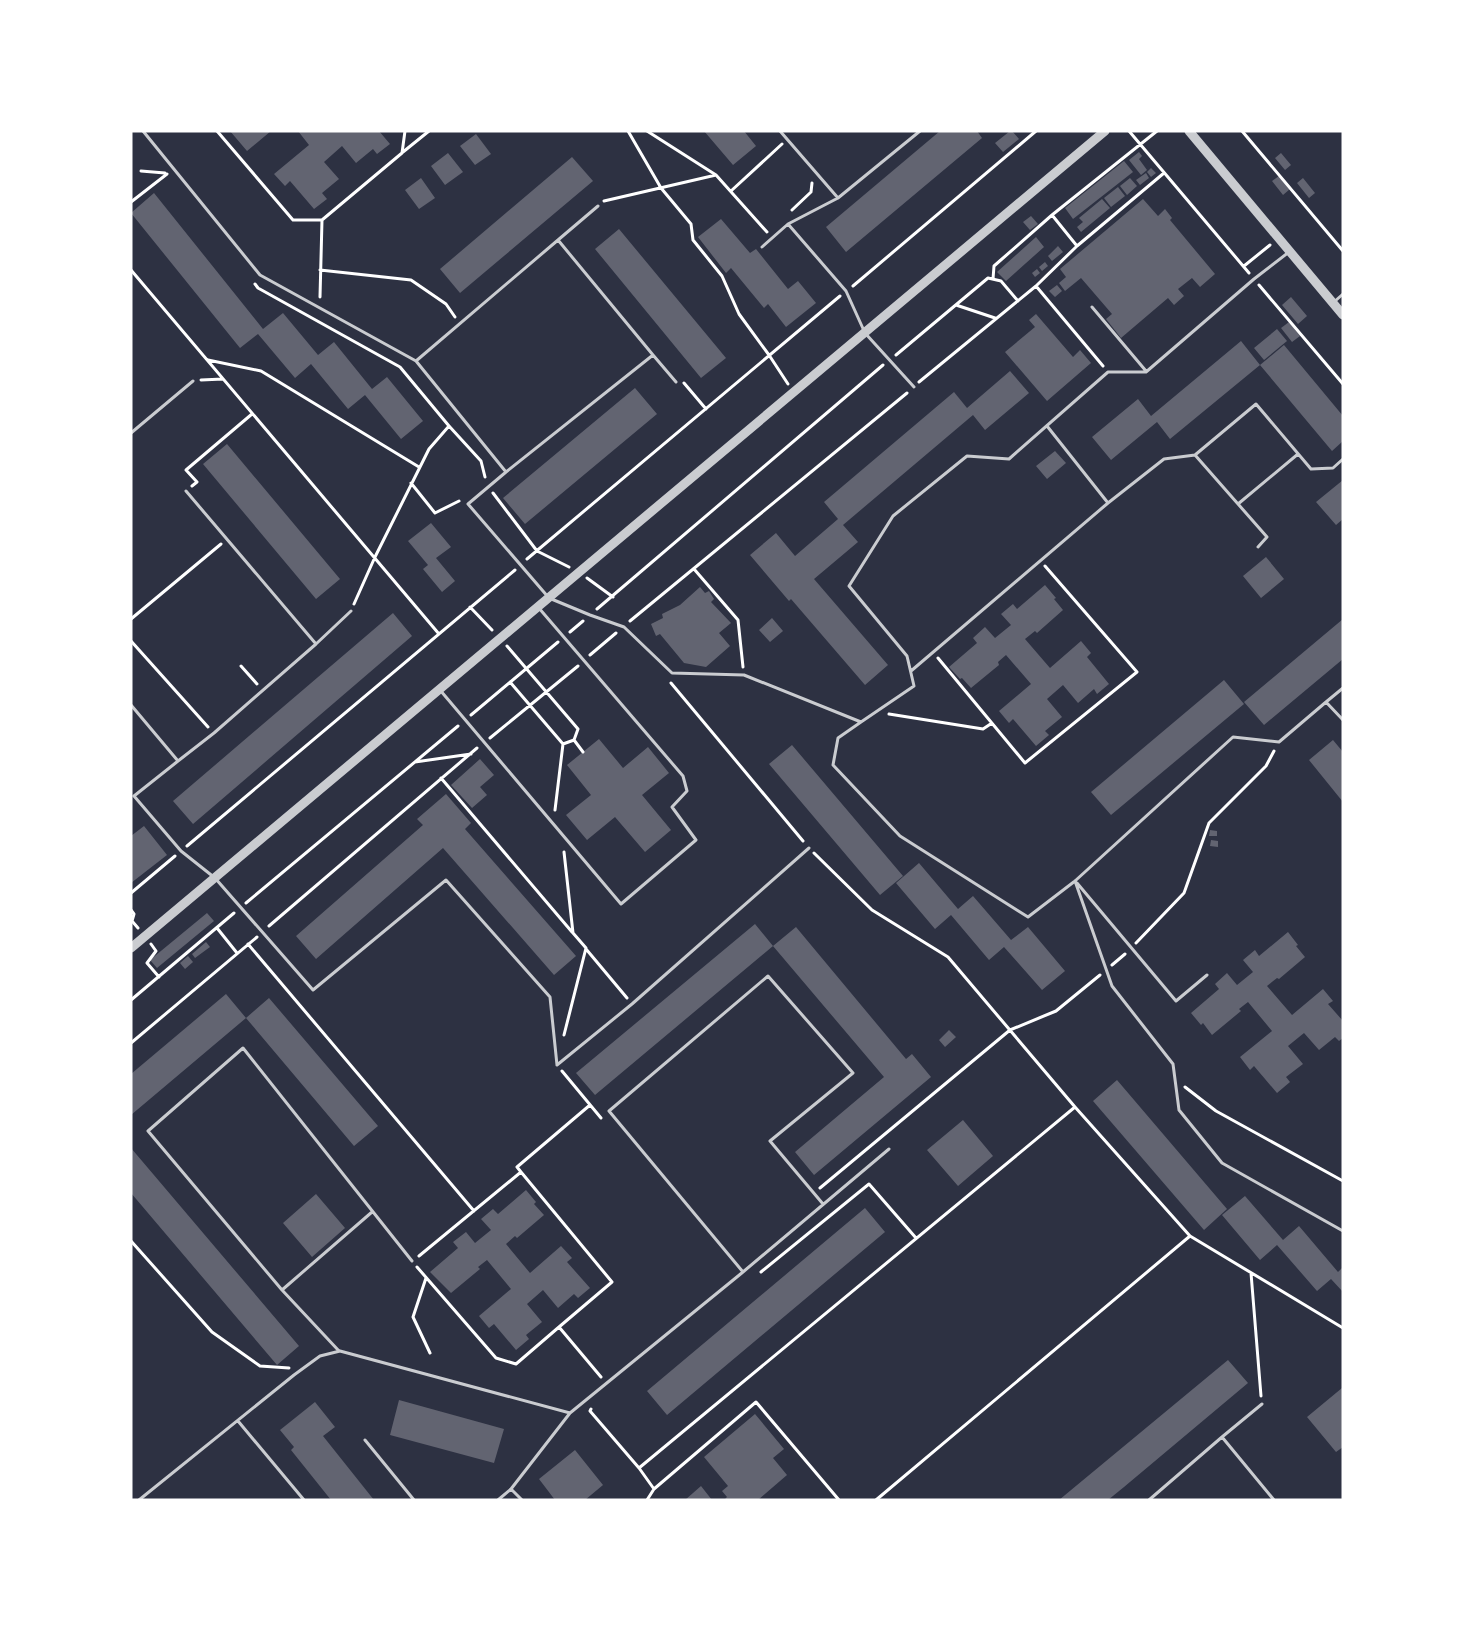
<svg xmlns="http://www.w3.org/2000/svg" width="1474" height="1631" viewBox="0 0 1474 1631" font-family="'Work Sans',sans-serif">
<style>
.building{fill:#626471}
.lines{fill:none;stroke-linecap:round;stroke-linejoin:round}
.path{stroke:#fff;stroke-width:3}
.service{stroke:#caccd0;stroke-width:3}
.tertiary{stroke:#caccd0;stroke-width:9}
</style>
<rect width="100%" height="100%" fill="#2d3142"/>
<path class="building" d="M230,131H271L247,151Z
M298,131H379L390,144L377,154L373,149L356,163L342,146L324,162L339,179L322,193L327,199L314,209L290,181L285,186L274,174L309,145Z
M704,131H744L756,146L733,165Z
M940,131H977L982,138L846,252L826,227Z
M1010,131H1012L1019,139L1003,152L995,143Z
M476,134L491,154L475,165L460,146Z
M1139,152L1142,156L1139,159L1147,170L1141,175L1129,160Z
M448,153L463,172L445,185L431,166Z
M1281,153L1291,165L1285,170L1275,158Z
M572,157L593,181L460,293L440,269Z
M1124,161L1133,172L1073,219L1065,208Z
M1151,168L1156,173L1151,177L1147,172Z
M1146,173L1149,178L1140,185L1136,180Z
M1279,176L1290,189L1283,195L1272,181Z
M421,178L435,198L419,209L405,190Z
M1130,178L1137,186L1127,195L1120,186Z
M1303,178L1315,193L1309,198L1297,183Z
M1118,187L1125,196L1111,207L1104,198Z
M154,193L263,329L283,313L318,355L334,342L372,389L387,377L423,421L401,439L365,395L348,409L311,364L295,378L258,334L240,348L131,213Z
M1102,199L1110,208L1081,232L1077,227L1083,222L1079,218Z
M1143,199L1158,216L1165,209L1172,218L1170,220L1215,274L1200,287L1192,278L1178,289L1184,296L1174,305L1168,298L1121,338L1106,319L1112,314L1081,278L1065,291L1059,283L1066,277L1060,269Z
M1031,216L1038,224L1030,230L1023,222Z
M721,219L750,253L756,249L788,289L798,281L816,303L786,327L768,304L764,308L731,268L726,273L698,237Z
M619,229L726,358L701,378L595,249Z
M1036,237L1044,247L1006,281L997,272Z
M1058,246L1063,252L1052,261L1048,256Z
M1045,262L1048,266L1042,271L1039,267Z
M1037,269L1040,273L1035,277L1032,273Z
M1057,285L1062,291L1055,297L1049,291Z
M1291,297L1307,316L1298,324L1282,305Z
M1036,314L1073,357L1080,350L1091,363L1047,401L1005,352L1035,327L1029,320Z
M1289,322L1300,336L1292,342L1281,328Z
M1277,329L1287,341L1264,360L1254,348Z
M1241,341L1260,365L1170,439L1157,422L1111,460L1092,437L1138,399L1151,416Z
M1284,345L1343,416V441L1332,451L1260,365Z
M1010,371L1029,393L985,430L973,415L843,525L858,542L814,579L888,665L865,685L791,599L789,601L750,555L776,533L795,556L838,519L824,502L954,392L967,408Z
M635,388L657,414L525,524L503,498Z
M227,444L340,579L316,599L203,464Z
M1055,451L1066,463L1047,479L1036,466Z
M1343,480V519L1336,525L1316,502Z
M431,523L451,547L436,558L455,581L442,592L423,569L428,565L408,541Z
M1266,557L1284,579L1261,598L1243,576Z
M1045,585L1056,598L1054,599L1063,610L1037,633L1035,631L1025,639L1050,668L1081,641L1091,653L1087,657L1109,684L1097,694L1094,689L1078,703L1063,685L1047,699L1062,717L1045,731L1049,735L1036,746L1013,719L1009,723L999,711L1031,684L1006,655L998,662L999,665L971,688L962,678L960,679L949,667L977,643L973,638L985,627L995,638L1011,625L1001,614L1013,604L1017,609Z
M700,587L705,593L709,591L714,599L711,602L731,623L719,633L730,646L706,667L684,663L660,634L656,636L651,624L663,618L662,614L680,605Z
M393,613L412,636L193,824L173,801Z
M772,618L783,631L770,642L759,630Z
M1343,619V659L1264,725L1244,702Z
M1224,680L1244,704L1111,815L1091,792Z
M599,739L623,768L648,747L669,773L642,795L671,830L645,852L615,817L587,840L566,815L591,795L567,765Z
M1333,740L1343,752V802L1309,760Z
M792,745L903,876L880,895L769,764Z
M480,759L494,775L480,787L487,795L472,808L451,785Z
M446,794L471,823L465,829L576,956L554,975L443,848L316,959L296,936L423,825L417,819Z
M144,826L167,855L131,883V836Z
M1210,830L1217,831V836H1209Z
M1211,840L1218,841V847L1210,846Z
M919,863L958,909L973,896L1011,940L1028,927L1065,971L1042,990L1004,947L989,960L951,915L935,929L896,883Z
M207,913L214,921L157,968L150,960Z
M755,924L773,946L595,1095L576,1073Z
M796,927L906,1059L912,1054L931,1077L814,1175L795,1152L884,1077L773,946Z
M1288,932L1298,945L1296,946L1305,957L1279,979L1277,978L1267,986L1292,1015L1323,989L1333,1001L1328,1004L1343,1021V1038L1339,1041L1335,1037L1319,1050L1304,1033L1288,1046L1303,1064L1286,1077L1290,1082L1277,1093L1254,1066L1250,1070L1240,1057L1272,1031L1248,1002L1239,1009L1241,1011L1212,1035L1203,1023L1201,1025L1191,1013L1219,989L1215,984L1227,973L1237,985L1253,972L1243,960L1255,950L1259,956Z
M206,942L210,947L195,958L192,954Z
M188,956L193,962L185,969L180,963Z
M226,994L246,1018L131,1115V1074Z
M269,998L378,1126L354,1146L246,1018Z
M949,1030L956,1037L945,1047L939,1040Z
M1117,1080L1227,1209L1204,1230L1093,1101Z
M963,1120L993,1156L958,1186L927,1150Z
M131,1148L299,1346L277,1365L131,1193Z
M526,1190L536,1202L534,1204L544,1215L517,1238L515,1236L506,1244L530,1273L561,1246L572,1258L567,1262L590,1288L578,1298L574,1294L558,1308L543,1290L527,1304L542,1322L526,1335L529,1339L516,1350L494,1324L489,1328L479,1316L511,1289L487,1260L478,1267L480,1269L451,1293L430,1272L458,1248L453,1242L466,1232L475,1243L491,1230L481,1219L493,1209L498,1214Z
M316,1194L345,1228L312,1257L283,1223Z
M1245,1196L1283,1240L1299,1226L1338,1272L1343,1267V1292L1331,1279L1317,1291L1277,1245L1260,1260L1222,1215Z
M865,1208L885,1232L667,1415L647,1391Z
M1228,1360L1248,1383L1124,1487L1108,1500H1059Z
M1342,1388L1343,1447L1336,1452L1307,1417Z
M399,1400L504,1429L494,1463L390,1435Z
M315,1402L335,1427L323,1436L374,1500H331L291,1450L294,1447L280,1430Z
M755,1414L784,1449L773,1458L787,1475L758,1500H724L727,1497L722,1491L728,1486L704,1457Z
M575,1450L603,1485L585,1500H555L539,1479Z
M701,1486L712,1500H685Z"/>
<g class="lines">
<path class="path" d="M217,131L293,220H322L402,153L405,131
M628,131L661,188L691,224L693,240L722,276L739,314L769,355L788,384
M647,131L716,175L767,232
M1129,131L1249,273
M1242,131L1343,251
M403,152L429,131
M141,171L165,173
M731,191L782,144
M604,201L716,175
M131,202L167,174
M792,210L811,192L812,183
M1077,246L1052,215L1157,131
M1244,266L1270,245
M131,270L439,634
M320,270L411,280L446,304L455,317
M993,279L994,266L1052,215
M255,284L258,288L400,367L449,426L481,461L485,477
M1259,285L1343,384
M853,286L1036,131
M1036,286L1103,366
M320,297L322,220
M956,305L995,318
M896,355L988,278L1001,281L1018,301
M208,360L261,371L419,467
M201,380L223,379
M919,382L1036,286L1077,246L1164,173
M684,383L706,409
M411,483L435,513L459,501
M192,486L197,482L186,470L252,414
M493,493L537,551L569,567
M527,559L840,296
M694,569L738,620L743,667
M587,578L613,597
M354,604L375,557L429,449L449,426
M470,607L492,630
M597,609L883,365
M131,619L221,544
M630,621L907,393
M570,632L583,621
M131,641L208,727
M507,646L578,729L574,740L583,752
M590,655L616,633
M938,658L1025,763L1137,672L1045,566
M241,666L257,684
M510,682L563,744L574,740
M671,683L803,841
M889,714L983,729L992,723
M471,715L558,642
M490,738L578,666
M415,762L471,754
M441,778L572,932
M555,810L563,744
M187,846L515,570
M131,893L175,856
M246,903L458,726
M131,910L134,914L132,921L138,928
M269,926L477,748
M217,928L237,953
M1136,943L1184,893L1209,823L1266,766L1274,751
M151,944L156,951L147,963L159,977
M248,944L474,1211
M586,949L627,998
M1112,965L1125,954
M131,1000L234,913
M564,1035L586,948L573,933L564,852
M131,1043L257,937
M562,1071L601,1118
M1185,1087L1216,1111L1343,1181
M1075,1107L1190,1236
M521,1172L517,1167L590,1105
M820,1188L1010,1030L1056,1011L1100,975
M131,1241L212,1332L260,1366L289,1368
M419,1256L521,1172L612,1282L559,1327
M417,1267L496,1358L516,1364L559,1327L601,1377
M761,1272L869,1184L916,1238
M1251,1273L1261,1396
M426,1278L413,1317L430,1353
M591,1409L590,1411L639,1468L1075,1107L948,957L872,910L814,853
M639,1468L654,1489
M647,1500L654,1489L756,1402L839,1500
M876,1500L1190,1236L1343,1328"/>
<path class="service" d="M143,131L260,275L416,361L506,472L468,504L549,598L590,615L624,627L672,673L744,675L861,722L914,686L907,656L849,586L893,516L967,456L1009,459L1108,372H1146L1254,279L1289,252
M780,131L838,198L788,224L846,291L865,333L914,387
M838,198L920,131
M558,240L598,206
M762,247L788,224
M1334,302L1343,294
M1092,307L1146,371
M653,355L676,382
M416,361L558,240L653,355L506,472
M1047,426L1108,503L1164,459L1195,455L1267,537L1258,547
M131,433L193,381
M1195,455L1256,404L1311,469L1333,468L1343,459
M1238,504L1298,454
M316,644L351,611
M911,671L1108,503
M440,690L621,904L696,840L672,807L687,791L683,776L538,607
M1326,702L1343,688
M131,705L178,761L134,796L181,851L215,878L313,990L446,880L550,997L557,1065
M861,722L838,738L833,765L900,836L1028,917L1075,881L1233,737L1279,742L1326,702L1343,720
M178,761L214,733L316,644L186,491
M1075,881L1112,986L1173,1064L1179,1110L1222,1163L1343,1231
M1077,883L1176,1001L1207,975
M557,1065L632,1004L809,848
M743,1272L609,1111L768,976L853,1073L770,1141L823,1204
M282,1290L372,1212
M339,1351L282,1290L148,1131L243,1048L412,1261
M238,1421L304,1500
M1222,1437L1262,1404
M365,1440L414,1500
M139,1500L294,1375L320,1356L340,1351L570,1413L743,1272L889,1149
M498,1500L511,1489
M522,1500L511,1489L570,1413
M1149,1500L1222,1437L1274,1500"/>
<path class="tertiary" d="M1189,131L1343,315
M131,948L1105,131"/>
</g>
<rect width="1474" height="1631" fill="none" stroke="#ffffff" stroke-width="265"/>
</svg>
